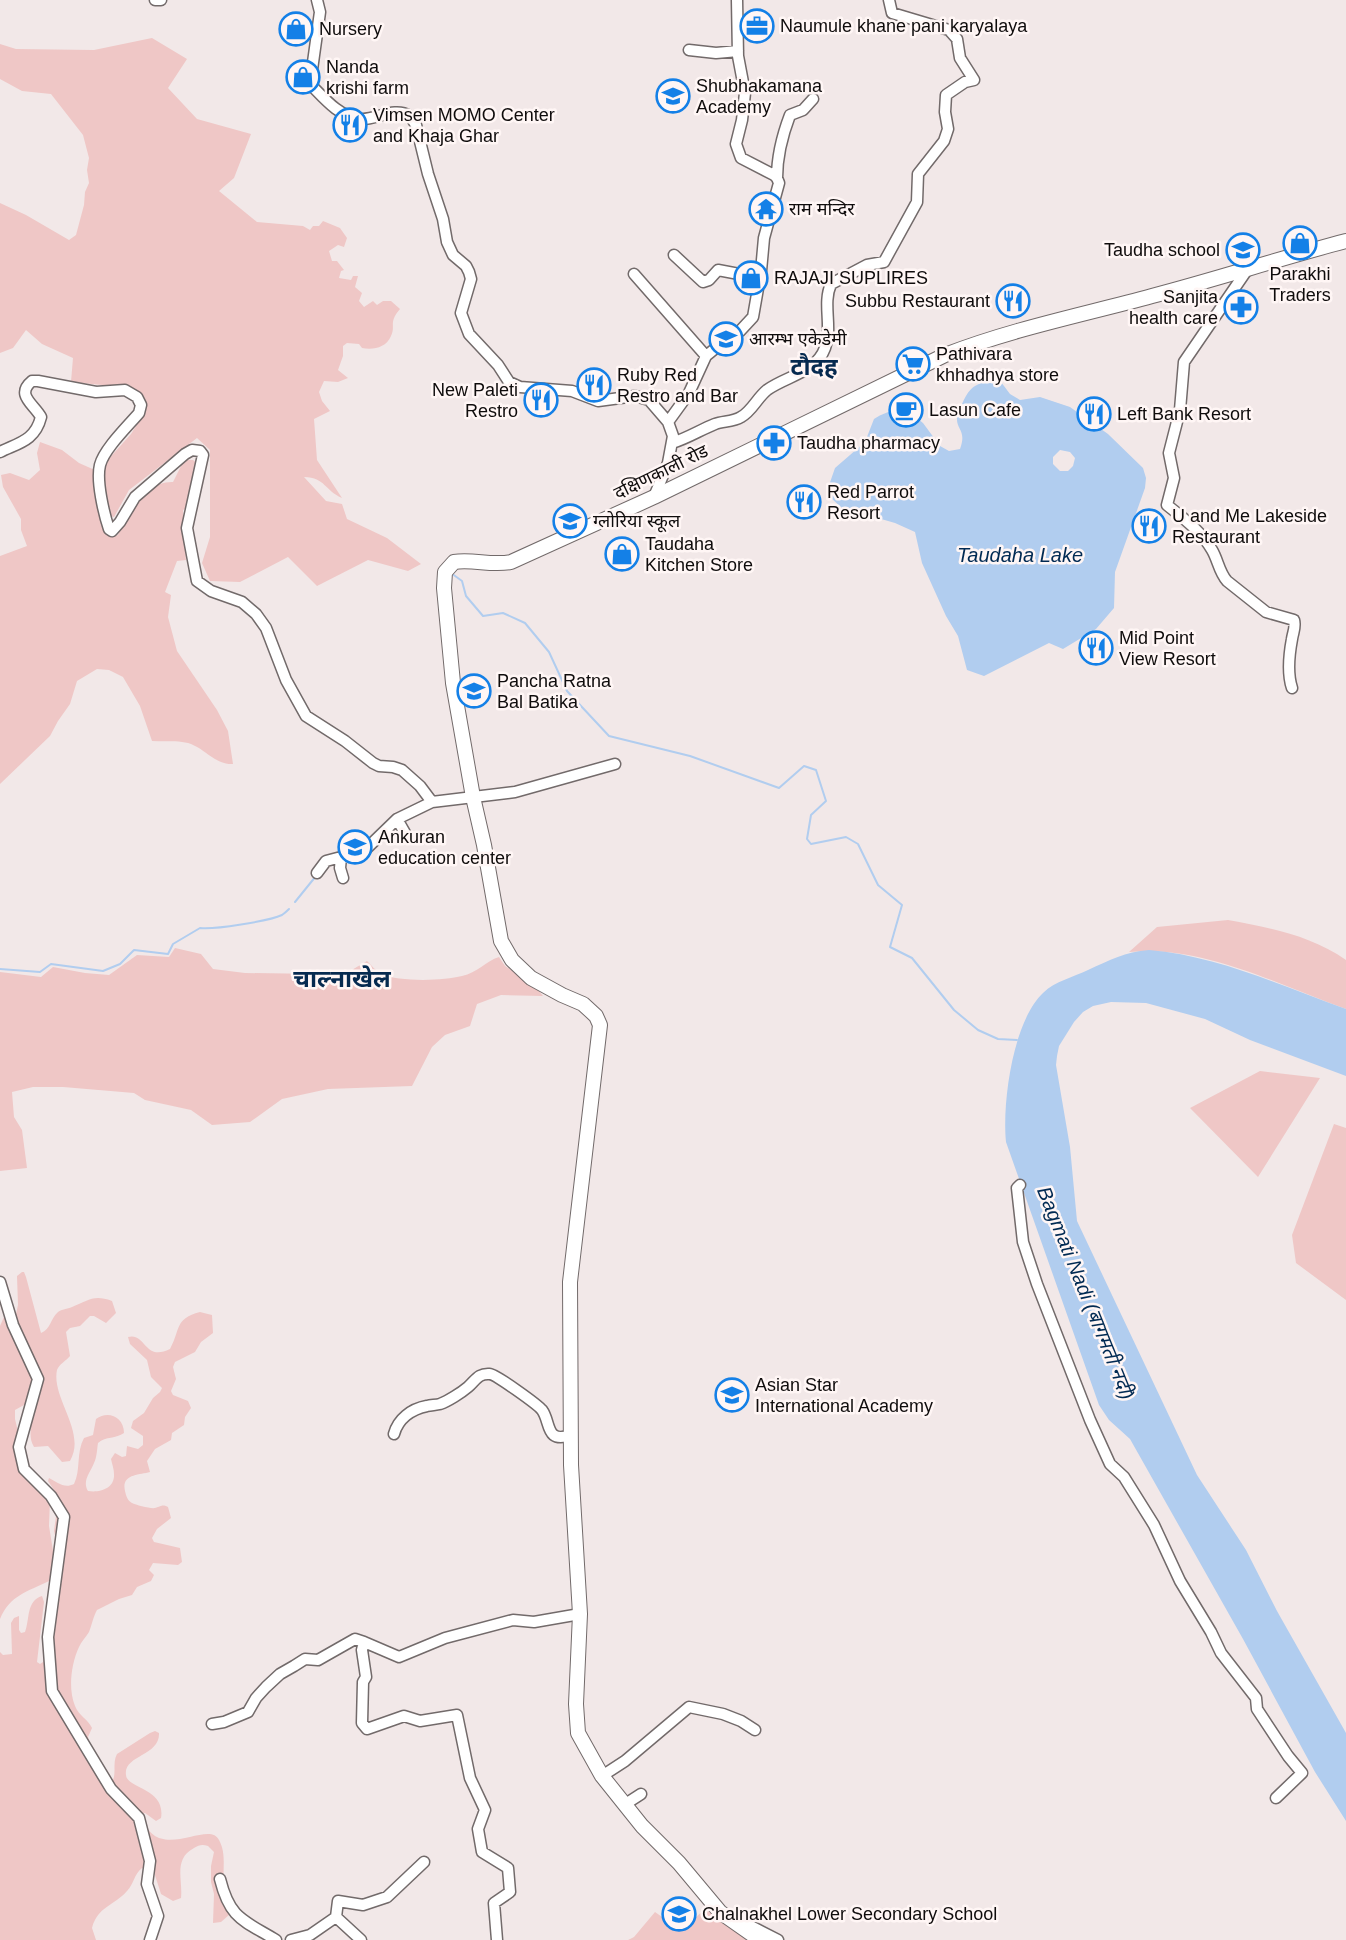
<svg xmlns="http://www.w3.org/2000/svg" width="1346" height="1940" viewBox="0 0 1346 1940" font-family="Helvetica,'Noto Sans Devanagari',sans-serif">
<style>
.green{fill:#efc7c6}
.water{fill:#b1cdef;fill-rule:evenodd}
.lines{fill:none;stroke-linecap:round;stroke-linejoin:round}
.stream{stroke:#b1cdef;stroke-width:2}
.minor-casing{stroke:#726a6a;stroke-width:13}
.major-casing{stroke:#726a6a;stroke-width:16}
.minor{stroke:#fff;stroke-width:10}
.major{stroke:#fff;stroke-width:14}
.labels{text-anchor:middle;stroke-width:5;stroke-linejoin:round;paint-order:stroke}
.poi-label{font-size:18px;fill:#0f0c0c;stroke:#fff6f5;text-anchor:start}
.street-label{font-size:18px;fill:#0f0c0c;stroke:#fff6f5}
.water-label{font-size:20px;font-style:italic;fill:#012a53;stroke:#fff6f5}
.district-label{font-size:24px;font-weight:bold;fill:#062a50;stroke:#fff6f5}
</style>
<rect width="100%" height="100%" fill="#f2e8e8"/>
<path class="green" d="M152,38L187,59L168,88L197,119L251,134L234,178L219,191L257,222L303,226L310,230L313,226H319L323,221L340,228L347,238L344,247L338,245L329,251L332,261H337L344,270L341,271L339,278L351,280L353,276H358L355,287L362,293L359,301L364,307L373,301L377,305L383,301H391L400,309C388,323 396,325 391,336C386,348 373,350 362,348L359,344L347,343L343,346V356L338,370L348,378L338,382L324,381L319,392L322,401L330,411L314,419L317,460L342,498C324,490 326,478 304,477L326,501L342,504L347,519L387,538L421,564L408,571L368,560L317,586L288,557L240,582L210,581L202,563L210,537V450L197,438L129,490L114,517L109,516L104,484L105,463L131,434L144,413L145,406L112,386L71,382L73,358L42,344L26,330L13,348L0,353V203L26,215L69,240L76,235L84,205L85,192L89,183L87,170L89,158L83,135L51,94L22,91L0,79V44L16,49L94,50Z
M40,442L62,450L79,463L97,471L107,530L111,537L118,535C126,512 147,481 173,482L181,466L186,460H193L197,463L188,507L183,510L186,560L177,561L165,592L171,595L168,617L177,651L217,710L228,731L233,764C216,765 206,750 191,744C180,740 164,742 152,741L140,706L123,677L109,670L97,669L77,681L70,704L58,721L50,736L0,784V556L27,546L21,530V519L3,487L1,475L10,473L29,480L40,470L37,453Z
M1228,920C1270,928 1310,935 1346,960V1009C1276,984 1204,945 1129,952L1157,927Z
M175,948L201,954L213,969L245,973L321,974L350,971L367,961C371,965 376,971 381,974C399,982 443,981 462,976C477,973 486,961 499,957L505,966L534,985L543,996L501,995L477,1004L470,1026L445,1035L432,1047L412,1086L328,1089L282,1099L250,1122L212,1125L191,1110L145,1100L134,1093L63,1087H33L12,1092L14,1117L22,1130L27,1168L0,1171V972L41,977L53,967L85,973L109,975L137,955L169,957Z
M1260,1071L1320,1078L1258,1177L1190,1108Z
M1334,1124L1346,1128V1300L1296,1263L1292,1235Z
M22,1272H24L26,1277L41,1333C51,1329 50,1319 58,1312C62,1309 67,1309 72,1307C88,1301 93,1294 112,1301L116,1313L106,1323L94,1316H90L80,1326L70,1328L66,1332L70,1356C66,1361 59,1364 57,1370C51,1398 87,1432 70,1461L62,1462L48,1446L34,1447C25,1433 38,1417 24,1405L15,1410V1419L24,1457L46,1489L50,1500L49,1526L54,1557L49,1581C27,1592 10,1595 0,1619V1326L4,1317H12L16,1314L18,1305L17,1276Z
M200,1312L212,1315L213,1333L201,1342L195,1352L175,1362L173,1367L176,1379L171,1391L173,1395L188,1401L191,1408L185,1417L184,1425L172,1433L171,1440L155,1449L147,1461L150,1472C139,1475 121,1474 125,1491C126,1496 128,1501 132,1503C136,1505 151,1509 155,1508C162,1506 162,1504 168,1507L171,1518L157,1529L152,1538L154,1542L180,1548L182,1562L178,1565L153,1563L149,1570L154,1575L151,1581L137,1587L132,1595L119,1599L97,1610C93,1617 92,1625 89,1632C86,1637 81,1642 79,1647C71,1664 68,1689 75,1706C79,1716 88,1719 92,1728L88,1737L89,1741L112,1782C117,1774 112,1763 117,1754L150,1733L155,1731L159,1733C160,1756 123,1755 126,1775C127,1789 166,1788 161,1818L156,1821L145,1813L142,1814C154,1867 209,1818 219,1840C227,1854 222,1871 224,1887C224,1896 228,1905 229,1915L221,1922L213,1923L214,1894L211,1882V1866L214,1852L208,1846C202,1844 199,1845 194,1848C173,1859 183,1880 181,1898L173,1901L161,1894L153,1869L142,1868C134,1874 134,1884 127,1891C114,1906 98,1906 92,1928L96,1940H0V1652L3,1655L12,1654L11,1623L14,1618L19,1616V1630L21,1633L25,1632C30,1619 26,1601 42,1596L44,1602L37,1662L40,1664L43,1662L58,1548L54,1531L58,1502L56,1493L48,1481L49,1478C57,1482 64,1489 74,1484C81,1470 76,1452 84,1438L93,1435L96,1419C108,1410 124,1417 124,1433C116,1439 106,1436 98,1443C97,1449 97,1457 94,1463C90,1473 82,1481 88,1491C99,1493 115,1489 114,1474C114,1469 112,1464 111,1459L115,1453L122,1457L126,1456L127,1446L138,1449L143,1445V1436L131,1428L133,1421L144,1413L153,1398L160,1392L162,1388L151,1377L147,1360L130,1344L128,1337C146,1332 144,1362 170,1349C181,1329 174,1319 200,1312Z
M705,1909L751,1940H628L634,1937L655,1912L675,1926L687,1913L695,1918Z"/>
<path class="water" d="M990,381L1001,382L1010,394L1020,400L1040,397L1070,407L1108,434L1143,468L1146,478L1145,488L1115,572L1114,608L1096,629L1063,649L1049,643L984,676L967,670L958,636L946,616L922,563L915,532L895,523L857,512L844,510L830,497L827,491L835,468L865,442L874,419C886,411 899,407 912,414L923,423L940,446L949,451L960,449C967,430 956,430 957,417C957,413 961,408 962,404C969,389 973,384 990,381ZM1060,450L1070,452L1075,458L1073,466L1068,471H1060L1053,464V457Z
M1149,950C1219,956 1281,986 1346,1009V1076L1250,1040L1205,1019L1146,1003L1111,1002L1093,1006L1083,1012L1074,1022L1059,1046L1057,1056L1056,1065L1070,1147L1077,1221L1197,1475L1246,1550L1277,1611L1346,1733V1821L1315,1772L1243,1639L1130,1439L1109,1420L1099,1405L1006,1142C1002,1103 1013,1021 1043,993C1055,981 1074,977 1088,970C1110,960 1125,952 1149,950Z"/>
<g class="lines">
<path class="stream" d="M451,573L462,581L466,596L483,616L503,613L525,623L549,652L567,691L609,736L690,756L779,788L804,766L816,770L826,801L811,815L807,839L811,844L846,837L858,844L878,885L902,905L890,947L912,958L954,1010L978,1030L998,1039L1017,1040
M295,902L316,876
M0,969L40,972L51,964L103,971L120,964L134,950L168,954L173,944L200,928C213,930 269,921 282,915C285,913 287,911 289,909"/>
<g class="minor-casing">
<path id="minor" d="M155,0H161
M317,0L320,12L310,84C324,98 338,116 359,119C376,121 393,106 410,116L416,125L428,174L443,219L447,242L453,255L466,266L469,272L471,279L461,313L469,334L498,365L509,382L520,387L572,391L598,401L635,396L649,400L668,422L673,436L668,463L654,497
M689,50L716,53L738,51
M777,178C777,155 782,136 790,115L803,110L813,99
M674,255L703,282L709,280L718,270L760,278
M1247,270L1184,362L1180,410L1169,453L1174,478L1167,505C1183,518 1201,531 1212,550C1218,560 1219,572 1227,581L1266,612L1294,620C1296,627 1293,632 1292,639C1289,655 1287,673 1292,688
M634,274L706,356
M668,422L689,393L706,356L728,338L740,331L753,317L761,271L764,238L779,183L777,178L774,175L741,158L736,144L742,120L745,93L738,56L737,0
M672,443C688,438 700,430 715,424C723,421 733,422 741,417C752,411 757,398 767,390C786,376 816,373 825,348C833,327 822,304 831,284L867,265L884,262L917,202L918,174L944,141L948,129L945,112L946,95L965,82L974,80L960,58L957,39L949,30L892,13L889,0
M0,452C18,443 35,441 41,417C34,404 15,395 32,381H38L96,392L125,390L137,397L141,405L139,413C128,426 104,449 100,465C96,481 104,514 109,529L112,531L120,522L135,497L185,454L192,450L200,451L203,455L187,528L197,581L211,591L242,602L256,614L266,628L286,680L306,716L345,741L373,763L379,766L393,767L402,770L420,786L432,802L515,792L615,764
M397,819L405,833
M341,857L340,868L343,878
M317,873L326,861L364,851L397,819L432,802
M1020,1185L1017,1188L1023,1242L1037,1284L1090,1420L1110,1464L1124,1477L1154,1525L1180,1581L1211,1632L1221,1653L1256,1698L1257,1709L1288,1756L1302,1773L1276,1798
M0,1282L13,1325L38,1379L19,1447L24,1469L51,1496L64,1517L48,1637L52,1691L111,1789L139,1818L150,1861L147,1884L158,1916L150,1940
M394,1434C398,1419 411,1409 427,1406C431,1405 436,1405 440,1404C448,1401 461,1393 468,1387C476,1380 478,1373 490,1374C495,1374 537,1404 542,1410C551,1422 545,1444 571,1435
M364,1642L399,1657L445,1638L513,1620L534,1622L580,1614
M212,1724L224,1722L248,1712L256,1698L266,1687L280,1674L294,1666L305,1659L318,1660L355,1639L364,1642L362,1650L366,1677L363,1682L362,1723L367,1729L404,1716L420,1721L457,1715L470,1778L485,1810L478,1829L482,1852L508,1868L510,1892L494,1903L497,1940
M602,1776L625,1761L689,1707L723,1714L741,1721L755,1730
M624,1805L641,1794
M220,1879C230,1919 243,1920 276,1940
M743,1922L778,1940
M291,1940L310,1935L336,1917
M361,1940L336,1917L338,1901L363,1905L387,1897L424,1862"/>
</g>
<g class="major-casing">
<path id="major" d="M760,1940L720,1912L679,1863L642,1826L602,1776L578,1733L576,1704L580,1614L571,1465L570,1282L600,1025L596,1016L583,1004L562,995L531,978L512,960L501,941L484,845L473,797L453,683L444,588L445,572L454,562C473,559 492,566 511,562L654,497L945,355C1012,329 1082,315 1152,296C1217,279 1281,258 1346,241"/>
</g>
<use href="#minor" class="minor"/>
<use href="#major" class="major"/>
</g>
<defs>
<g id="office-ring" transform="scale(1.725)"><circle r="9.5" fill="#fff6f5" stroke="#1480e7" stroke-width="1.5"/><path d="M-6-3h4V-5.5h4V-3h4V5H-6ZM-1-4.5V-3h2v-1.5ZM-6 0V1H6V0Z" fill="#1480e7"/></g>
<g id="shop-ring" transform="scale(1.725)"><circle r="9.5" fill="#fff6f5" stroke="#1480e7" stroke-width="1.5"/><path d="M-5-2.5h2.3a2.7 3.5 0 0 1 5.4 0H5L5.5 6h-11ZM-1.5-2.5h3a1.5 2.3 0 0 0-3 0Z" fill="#1480e7"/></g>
<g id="school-ring" transform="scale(1.725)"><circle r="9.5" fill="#fff6f5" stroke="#1480e7" stroke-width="1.5"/><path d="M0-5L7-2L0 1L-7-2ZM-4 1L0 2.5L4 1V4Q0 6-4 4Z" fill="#1480e7"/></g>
<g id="restaurant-ring" transform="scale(1.725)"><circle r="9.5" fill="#fff6f5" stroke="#1480e7" stroke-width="1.5"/><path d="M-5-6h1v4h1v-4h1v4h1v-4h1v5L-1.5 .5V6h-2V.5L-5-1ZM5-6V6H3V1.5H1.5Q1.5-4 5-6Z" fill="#1480e7"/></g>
<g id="temple-ring" transform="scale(1.725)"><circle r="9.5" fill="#fff6f5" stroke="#1480e7" stroke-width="1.5"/><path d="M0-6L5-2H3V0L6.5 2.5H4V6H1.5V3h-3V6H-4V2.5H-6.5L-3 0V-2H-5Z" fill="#1480e7"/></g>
<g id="pharmacy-ring" transform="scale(1.725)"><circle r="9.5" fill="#fff6f5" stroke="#1480e7" stroke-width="1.5"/><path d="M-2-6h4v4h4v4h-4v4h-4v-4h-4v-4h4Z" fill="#1480e7"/></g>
<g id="supermarket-ring" transform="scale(1.725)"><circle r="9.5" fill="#fff6f5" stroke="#1480e7" stroke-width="1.5"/><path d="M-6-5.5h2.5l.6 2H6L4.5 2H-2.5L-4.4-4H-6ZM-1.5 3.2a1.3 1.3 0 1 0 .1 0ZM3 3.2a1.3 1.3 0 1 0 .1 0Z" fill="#1480e7"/></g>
<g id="cafe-ring" transform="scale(1.725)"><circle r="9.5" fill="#fff6f5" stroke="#1480e7" stroke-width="1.5"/><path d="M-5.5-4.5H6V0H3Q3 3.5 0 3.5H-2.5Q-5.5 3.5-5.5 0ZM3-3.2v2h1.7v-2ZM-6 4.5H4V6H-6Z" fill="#1480e7"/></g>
</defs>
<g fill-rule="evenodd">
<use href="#office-ring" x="757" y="26"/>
<use href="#shop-ring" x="296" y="29"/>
<use href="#shop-ring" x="303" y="77"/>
<use href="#school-ring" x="673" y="96"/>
<use href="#restaurant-ring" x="350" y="125"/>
<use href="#temple-ring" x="766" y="209"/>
<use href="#shop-ring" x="1300" y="243"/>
<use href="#school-ring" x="1243" y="250"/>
<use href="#shop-ring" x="751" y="278"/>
<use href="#restaurant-ring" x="1013" y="301"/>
<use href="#pharmacy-ring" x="1241" y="307"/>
<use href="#school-ring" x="726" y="339"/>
<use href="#supermarket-ring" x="913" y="364"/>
<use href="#restaurant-ring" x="594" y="385"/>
<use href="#restaurant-ring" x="541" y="400"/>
<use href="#cafe-ring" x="906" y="410"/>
<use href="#restaurant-ring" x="1094" y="414"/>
<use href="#pharmacy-ring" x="774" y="443"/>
<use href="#restaurant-ring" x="804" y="502"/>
<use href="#school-ring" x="570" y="521"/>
<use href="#restaurant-ring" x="1149" y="526"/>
<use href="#shop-ring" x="622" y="554"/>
<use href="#restaurant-ring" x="1096" y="648"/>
<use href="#school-ring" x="474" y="691"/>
<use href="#school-ring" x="355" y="847"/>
<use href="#school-ring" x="732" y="1395"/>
<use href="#school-ring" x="679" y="1914"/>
</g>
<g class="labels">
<g class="poi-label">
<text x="780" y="32">Naumule khane pani karyalaya</text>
<text x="319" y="35">Nursery</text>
<text x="326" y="73">Nanda<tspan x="326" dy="21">krishi farm</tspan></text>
<text x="696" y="92">Shubhakamana<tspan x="696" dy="21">Academy</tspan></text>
<text x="373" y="121">Vimsen MOMO Center<tspan x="373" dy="21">and Khaja Ghar</tspan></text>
<text x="789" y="215">राम मन्दिर</text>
<text x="1220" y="256" text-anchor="end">Taudha school</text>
<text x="1300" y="280" text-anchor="middle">Parakhi<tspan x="1300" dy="21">Traders</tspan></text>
<text x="774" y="284">RAJAJI SUPLIRES</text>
<text x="1218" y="303" text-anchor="end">Sanjita<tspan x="1218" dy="21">health care</tspan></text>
<text x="990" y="307" text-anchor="end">Subbu Restaurant</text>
<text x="749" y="345">आरम्भ एकेडेमी</text>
<text x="936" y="360">Pathivara<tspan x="936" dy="21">khhadhya store</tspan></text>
<text x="617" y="381">Ruby Red<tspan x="617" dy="21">Restro and Bar</tspan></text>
<text x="518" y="396" text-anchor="end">New Paleti<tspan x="518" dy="21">Restro</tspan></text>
<text x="929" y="416">Lasun Cafe</text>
<text x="1117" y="420">Left Bank Resort</text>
<text x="797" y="449">Taudha pharmacy</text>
<text x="827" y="498">Red Parrot<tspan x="827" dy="21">Resort</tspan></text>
<text x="1172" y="522">U and Me Lakeside<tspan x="1172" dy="21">Restaurant</tspan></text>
<text x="593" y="527">ग्लोरिया स्कूल</text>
<text x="645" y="550">Taudaha<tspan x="645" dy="21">Kitchen Store</tspan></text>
<text x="1119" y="644">Mid Point<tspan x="1119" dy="21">View Resort</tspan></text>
<text x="497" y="687">Pancha Ratna<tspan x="497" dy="21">Bal Batika</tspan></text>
<text x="378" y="843">Ankuran<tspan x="378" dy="21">education center</tspan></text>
<text x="755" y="1391">Asian Star<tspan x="755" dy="21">International Academy</tspan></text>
<text x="702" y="1920">Chalnakhel Lower Secondary School</text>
</g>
<g class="street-label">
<text transform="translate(661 472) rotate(-26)" y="6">दक्षिणकाली रोड</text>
</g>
<g class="water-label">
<text x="1020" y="562">Taudaha Lake</text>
<text transform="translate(1086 1293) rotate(68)" y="7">Bagmati Nadi (बागमती नदी)</text>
</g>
<g class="district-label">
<text x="814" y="375">टौदह</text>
<text x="342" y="987">चाल्नाखेल</text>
</g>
</g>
</svg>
